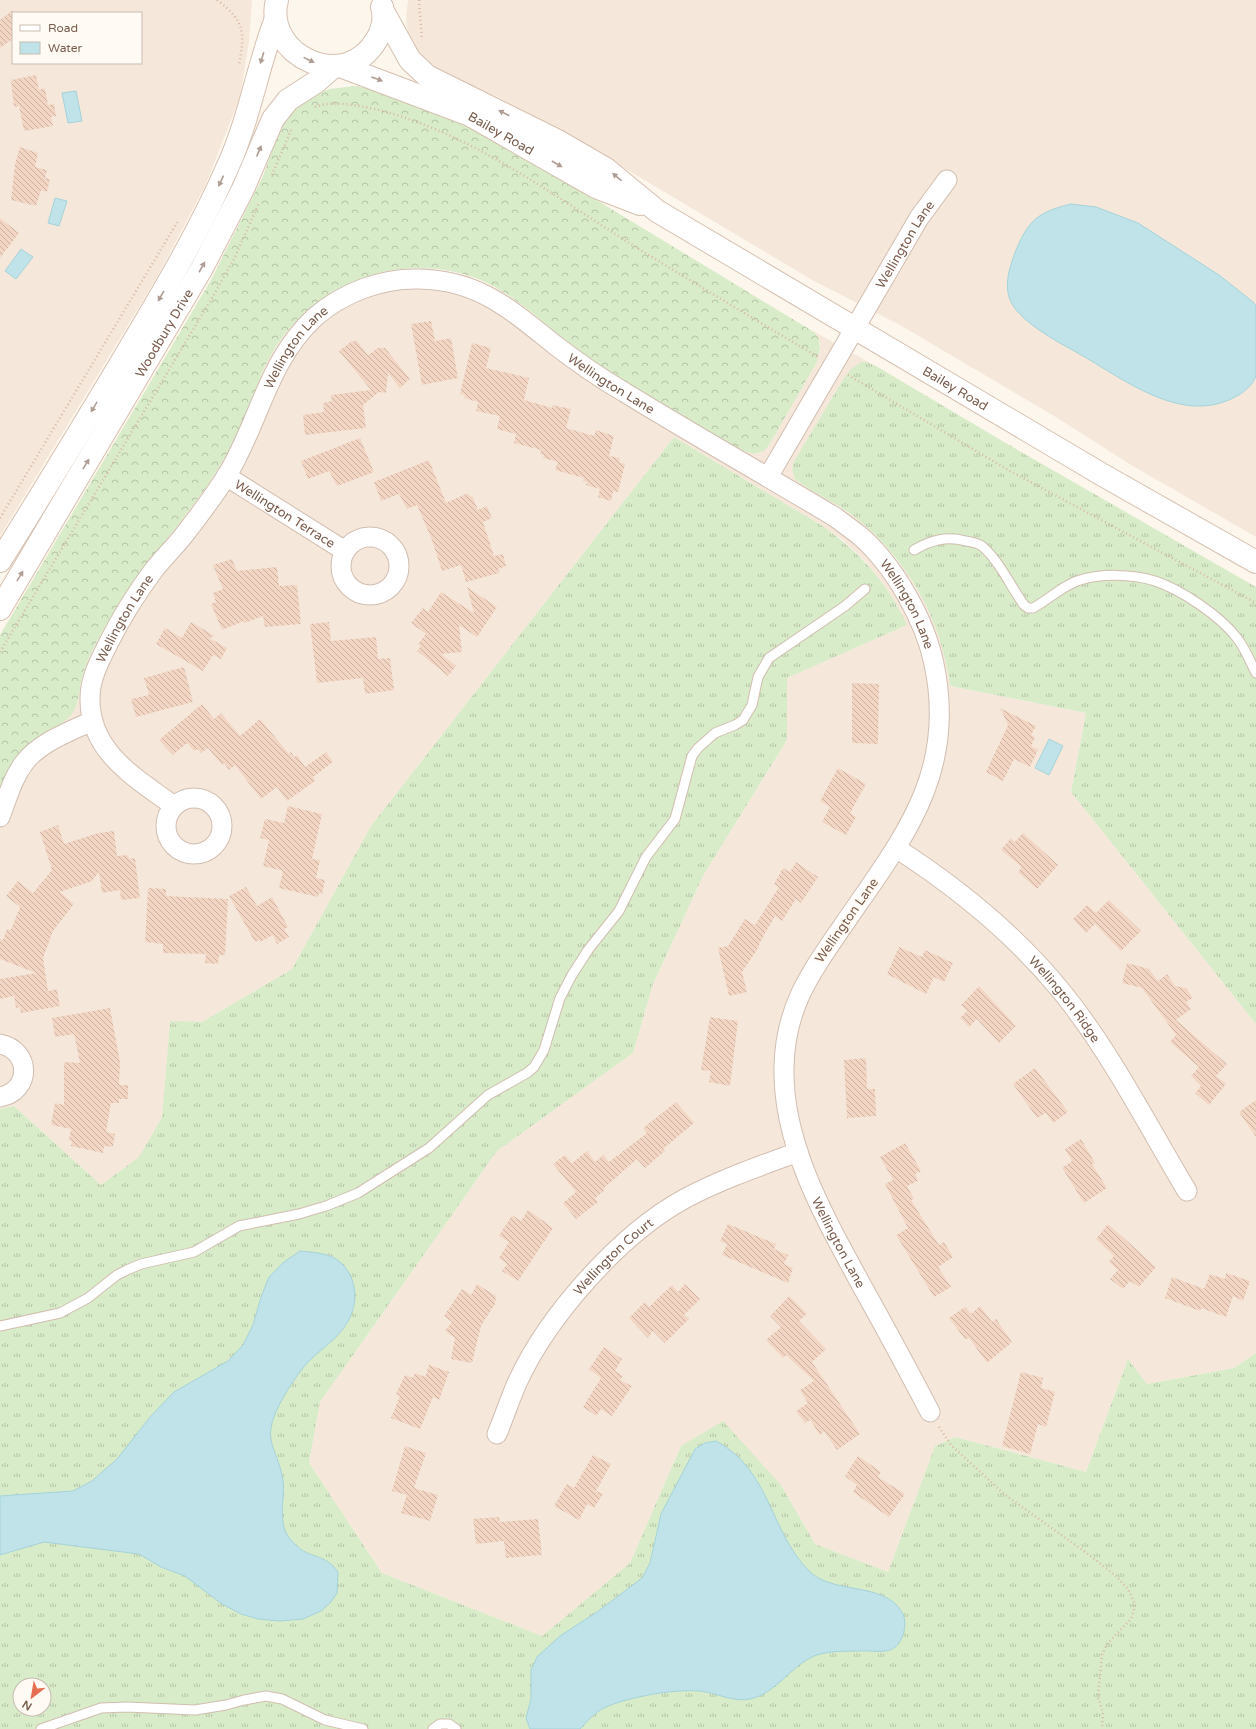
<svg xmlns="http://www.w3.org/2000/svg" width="1256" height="1729" viewBox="0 0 1256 1729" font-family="'Varela Round',sans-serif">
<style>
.residential{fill:#f5e8da;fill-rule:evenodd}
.grass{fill:url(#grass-tufts);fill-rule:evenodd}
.forest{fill:url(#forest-crowns)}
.water{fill:#bfe3e8;stroke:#a5d3da}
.building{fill:url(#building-back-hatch)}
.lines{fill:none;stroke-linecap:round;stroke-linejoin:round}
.service-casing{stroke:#d1beb0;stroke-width:11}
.minor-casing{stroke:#d1beb0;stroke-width:21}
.secondary-casing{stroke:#d6c0b0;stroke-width:24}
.path{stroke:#d9b8a5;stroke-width:2.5;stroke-dasharray:1 3;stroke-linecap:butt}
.service{stroke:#fff;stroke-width:9}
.minor{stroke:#fff;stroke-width:19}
.secondary{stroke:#fff;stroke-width:22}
.oneway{fill:#af9d94}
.labels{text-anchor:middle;stroke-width:4;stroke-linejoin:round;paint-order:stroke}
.street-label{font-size:13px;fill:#7a5c4d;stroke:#fffaf3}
</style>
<defs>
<pattern id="grass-tufts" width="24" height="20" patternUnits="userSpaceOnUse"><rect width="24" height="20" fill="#d8ecc9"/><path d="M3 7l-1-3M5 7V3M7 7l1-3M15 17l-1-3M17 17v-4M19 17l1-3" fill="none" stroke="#b4c2a5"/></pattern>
<pattern id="forest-crowns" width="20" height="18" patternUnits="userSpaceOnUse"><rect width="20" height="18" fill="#d8ecc9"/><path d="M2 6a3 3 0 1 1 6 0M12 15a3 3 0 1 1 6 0" fill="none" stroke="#b4c2a5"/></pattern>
<pattern id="building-back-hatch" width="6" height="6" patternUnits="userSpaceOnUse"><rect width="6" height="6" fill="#f3d5c3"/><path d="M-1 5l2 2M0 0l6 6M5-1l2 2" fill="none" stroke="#cab0a1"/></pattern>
</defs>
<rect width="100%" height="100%" fill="#fdf6ec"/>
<path class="residential" d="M0,0H252L249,42L240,97L205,186L157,277L0,536ZM13,13H141V63H13Z
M408,0H1256V537L1131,465L1059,419L900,325L814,281L562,131L494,95L441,76L427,68L408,35L406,18Z
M425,268L467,275L500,290L520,303L568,342L617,376L729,443L754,454L762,452L769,445L817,362L820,350V342L813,331L876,366L870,363L842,381L793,463L792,470L795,479L856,518L877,537L905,570L923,599L938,631L945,656L950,686L1086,713L1071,792L1256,1024V1353L1234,1368L1147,1384L1128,1359L1086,1472L955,1437L935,1446L888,1572L815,1544L781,1485L681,1446L630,1563L542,1636L382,1573L309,1463L320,1402L497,1151L633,1053L653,984L704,874L787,740V678L907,625L897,605L881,581L864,560L843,540L821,525L674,437L371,826L292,969L202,1022H170L162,1117L139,1157L101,1185L14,1106L0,1109V789L8,771L30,745L73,712L78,701L81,681L87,663L108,621L136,577L189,511L218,468L242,424L268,359L287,331L313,305L332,292L350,282L395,270Z"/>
<path class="grass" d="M861,362H866L876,366L1004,442L1256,587V1024L1071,792L1086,713L950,686C942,620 908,560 856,518C837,503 814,494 795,479L792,470L793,463L842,381L850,370Z
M674,437L821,525C859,551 888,583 907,625L787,678V740L704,874L653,984L633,1053L497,1151L320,1402L309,1463L382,1573L542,1636L630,1563L681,1446L723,1421L781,1485L815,1544L888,1572L935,1446L955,1437L1086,1472L1128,1359L1147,1384L1234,1368L1256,1353V1729H0V1109L14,1106L101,1185L139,1157L162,1117L170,1021L202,1022L292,969L371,826ZM20,1685H44V1709H20Z"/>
<path class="forest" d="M355,86L380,90L443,111L575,187L814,332L819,339L820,348L817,362L769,445L764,451L754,454C734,449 715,435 696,424C652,398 608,372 567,341C538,319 513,293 478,279C400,249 312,283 271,355C262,369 258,386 252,401C243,424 231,448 218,469C185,522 140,566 109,620C99,637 89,655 83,674C79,686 80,700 74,711C66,724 51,728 39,737C21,750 9,769 0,789V635L211,280L263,176L280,128L293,110L306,100L329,89Z"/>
<path class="water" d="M76,91L82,121L68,123L62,93Z
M55,198L67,201L59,226L48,223Z
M1071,204L1096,207L1138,223L1219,275L1253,302L1256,305C1256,323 1256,340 1256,357C1256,362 1256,370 1256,375C1254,385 1242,394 1233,398C1182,424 1126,381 1083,356C1062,344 1022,324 1011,302C1003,285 1010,266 1016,250C1029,219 1039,212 1071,204Z
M21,249L33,257L16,279L5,271Z
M1049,739L1063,746L1049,775L1035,768Z
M300,1251C311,1252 326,1253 336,1259C357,1273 360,1302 347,1323C339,1337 323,1348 311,1359C296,1374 275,1407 271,1427C268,1443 278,1457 281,1471C287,1491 280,1504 283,1522C284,1532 289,1539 296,1545C309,1559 325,1553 338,1572L337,1593L331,1602L321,1611L303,1619L279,1621L258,1619L241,1614L222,1604L185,1576L161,1567L139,1554L44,1542L0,1555V1496L73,1491L92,1481L117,1459L151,1416L174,1392L228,1361L243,1345L253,1325L261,1297L269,1277L284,1262Z
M716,1441C770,1469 770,1532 809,1571C833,1595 883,1581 902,1612C908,1622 904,1641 894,1648C885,1654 870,1650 859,1651C846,1651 827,1651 814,1656C791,1666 775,1694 750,1699C735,1702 721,1695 706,1692C682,1687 626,1697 604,1708C595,1712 587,1722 580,1729H530L526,1718L531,1699V1670L537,1657L560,1636L597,1612L642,1578L650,1563L661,1514L695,1449L705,1443Z"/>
<path class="building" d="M13,10V39L0,48V20Z
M36,75L39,90L45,88L48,105L54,104L56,116L51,117L53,126L24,131L19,106L14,107L11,80Z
M20,147L38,153L35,167L47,170L45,178L50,179L47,192L41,190L36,206L11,200L15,164Z
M0,218L19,233L0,258Z
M431,321L435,341L451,338L458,378L422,385L411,324Z
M356,340L368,355L378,348H385L410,379L400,388L388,373L386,393L379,392L363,405L366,428L305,435L303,415L324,412L323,403L332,401L331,395L371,390L339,351L352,341L353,342Z
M472,343L491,348L486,368L529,378L524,400L552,408V405L571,409L566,428L594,436L596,430L614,436L609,456L620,458L619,462L625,464L618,492L613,491L611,501L598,497L600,489L586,485L587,482L583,481L584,478L555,470L558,462L543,458L544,455L540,454L541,450L514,443L516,434L497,429L500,416L476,411L478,402L464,398L465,395L460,394Z
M360,438L374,472L337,486L329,471L308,479L301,461Z
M429,460L446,503L468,493L470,497L472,496L478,510L487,506L492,518L483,522L494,556L503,554L506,566L498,569L499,573L466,582L461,565L442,571L432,540L417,505L407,509L399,494L381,501L374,482Z
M232,559L237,571L277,567L279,586L297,585L301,624L265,627L263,616L245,623L244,621L222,630L211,604L216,602L213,593L223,589L213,565Z
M467,587L497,607L477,637L459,625L462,652L441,654L456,666L448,676L417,651L421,646L418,644L426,634L411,623L423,608L428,612L441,592L474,613Z
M191,622L215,636L209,638L227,648L221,659L213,655L203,671L156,644L165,628L182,638Z
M329,622L331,641L376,637L378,659L390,658L394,690L365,694L363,678L317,683L310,624Z
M184,667L193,702L136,717L131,699L149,695L144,678Z
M852,683L879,684L878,744L852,743Z
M202,704L214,719L221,713L240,736L260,719L289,754L291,752L294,757L297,755L305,767L326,752L333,762L313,777L315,781L287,801L277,787L261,799L235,765L229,770L224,763L222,765L208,748L201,753L198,749L194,751L187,743L173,755L159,740Z
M1000,708L1036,726L1031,735L1035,737L1031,746L1038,750L1030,767L1014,759L1003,781L986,772L1008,725Z
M838,768L866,784L850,813L856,817L846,835L822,822L830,807L820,801Z
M288,806L322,814L312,859L320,860L316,878L325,880L322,894L319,893L318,897L279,888L283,871L263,866L269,840L260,838L265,819L284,823Z
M58,825L64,844L98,833L114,831L117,856L128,855L129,859L135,858L140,898L121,900L120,890L102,893L99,872L92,881L60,892L74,904L53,931L43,958L48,991L57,989L60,1006L21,1013L20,1007L16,1008L14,996L0,999V979L36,973L0,959V939L3,940L7,929L11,930L20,907L6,896L18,881L33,893L52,870L40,832Z
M1023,833L1058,865L1037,889L1018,872L1022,867L1001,850L1011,838L1015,842Z
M796,862L818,877L801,903L796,899L782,921L775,916L759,944V947L742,972L747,992L729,996L718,948L728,946L745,919L755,925L779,887L774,884L783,868L790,872Z
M246,887L257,906L272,897L288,927L284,929L289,937L277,944L273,935L260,942L259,940L255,942L229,896Z
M148,888L166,889V896L228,899L225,955H219L218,964L205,963L206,954L163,953V944L145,942Z
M1109,900L1141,931L1121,951L1095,924L1086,933L1073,919L1087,905L1096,913Z
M899,947L922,957L925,950L953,963L944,982L934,977L926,994L887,974Z
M1127,963L1149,969L1158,981L1167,974L1175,986L1186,988L1193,998L1186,1002L1191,1009L1176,1020L1227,1064L1216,1076L1226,1084L1209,1105L1195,1093L1201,1086L1191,1076L1199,1067L1170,1042L1176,1035L1142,988L1122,983Z
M979,986L1016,1026L999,1043L977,1019L969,1027L960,1018L967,1011L961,1005Z
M110,1008L120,1062L119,1085H128V1099H119V1103H111L106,1132L115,1134L113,1147L104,1146L103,1153L71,1146L72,1141L69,1140L71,1129L51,1125L55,1103L64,1105V1062L80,1063L74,1034L55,1037L52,1018Z
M710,1017L738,1021L730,1086L709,1082L711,1071L701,1070Z
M866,1058L867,1089H875L876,1116L847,1118L844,1060Z
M1035,1068L1068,1112L1053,1123L1046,1113L1037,1118L1013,1084Z
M1256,1100V1137L1239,1112Z
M676,1102L694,1123L663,1149L665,1151L645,1168L637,1159L603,1189L605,1190L595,1198L598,1202L576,1219L563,1203L576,1192L553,1164L565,1155L572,1163L587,1151L595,1162L603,1155L609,1162L647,1133L643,1128Z
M1081,1139L1095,1163L1092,1164L1107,1188L1084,1203L1062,1168L1072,1161L1065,1149Z
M905,1143L921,1171L915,1174L918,1181L907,1186L914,1199L911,1200L939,1245L944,1242L953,1257L938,1267L951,1287L934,1297L896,1235L908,1228L885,1184L893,1180L880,1157Z
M528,1210L553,1228L518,1281L502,1271L507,1264L499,1258L509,1242L499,1236L512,1215L521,1221Z
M728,1224L776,1244L774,1249L788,1255L784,1264L793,1268L788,1283L722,1255L727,1244L720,1241Z
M1108,1224L1156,1267L1139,1287L1130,1281L1123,1289L1110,1279L1118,1270L1109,1262L1114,1256L1096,1239Z
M1226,1273L1250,1281L1243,1301L1233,1296L1226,1317L1201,1308L1200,1311L1165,1298L1172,1277L1204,1289L1210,1274L1225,1279Z
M477,1284L496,1296L495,1304L481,1326L472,1363L451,1359L455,1338L445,1331L452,1322L444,1316L462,1289L471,1295Z
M685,1284L700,1299L684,1315L689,1319L665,1343L653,1331L648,1338L629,1318L645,1302L649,1307L672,1285L678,1292Z
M789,1296L807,1314L799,1321L826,1349L812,1362L860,1434L837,1450L824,1431L820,1435L810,1420L805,1423L796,1411L808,1403L800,1390L814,1381L786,1355L783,1358L766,1340L781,1327L770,1316Z
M980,1306L992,1322L996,1319L1012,1342L987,1363L969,1338L965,1339L949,1318L965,1307L971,1314Z
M604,1347L622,1359L615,1371L623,1376L620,1380L632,1386L612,1416L601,1409L596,1416L583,1407L601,1378L589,1369Z
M429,1365L449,1372L439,1400L433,1397L420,1429L391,1418L400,1396L396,1394L405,1375L413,1378L415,1373L425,1377Z
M1021,1372L1043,1378L1041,1388L1055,1392L1046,1427L1038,1424L1030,1454L1002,1446Z
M405,1446L426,1453L414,1488L438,1495L430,1521L401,1513L407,1495L392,1491Z
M593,1455L611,1464L596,1491L603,1494L594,1508L587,1504L579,1520L554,1506L567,1484L574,1488Z
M858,1456L881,1472L878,1477L905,1494L889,1517L853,1492L857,1485L845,1476Z
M499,1517L500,1522L538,1519L542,1555L506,1558L504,1541L476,1544L473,1519Z"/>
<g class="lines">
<g class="service-casing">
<path id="service" d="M914,550C931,540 946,536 966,541C972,542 979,543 983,547C1000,562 1011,587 1024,605L1028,608H1033C1048,600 1061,587 1077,581C1101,573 1132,574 1155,581C1182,590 1220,616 1237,638C1245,648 1250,661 1256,673
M0,1326L60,1313L88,1298L117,1275L127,1270L141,1264L194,1252L239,1226L299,1214L326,1206L358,1193L429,1148L488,1095L527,1073L534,1067L544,1050L560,998L572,975L588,950L619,911L646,857L675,819L692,756L698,748L715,733L735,725L743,720L752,705L758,677L769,658L845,606L865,589
M41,1729L101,1708L127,1707L195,1710L226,1705L244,1700L266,1696L282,1699L325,1720L363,1729
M433,1729L440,1724H449L456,1729"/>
</g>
<g class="minor-casing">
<g id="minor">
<path id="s1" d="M226,476L345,551"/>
<path id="s2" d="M768,477L919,218L947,180"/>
<circle cx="370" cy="566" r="29"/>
<circle cx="194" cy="826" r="28"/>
<path id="s3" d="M174,806C136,778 89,752 90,698C90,678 100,660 109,642C121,618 136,594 153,571C162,559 174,548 184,535C198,517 213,497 226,477C259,424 267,361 315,317C344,292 382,278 419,279C479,280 511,310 555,345C577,362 600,378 624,392C694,435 765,475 835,517C843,523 851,529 859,535C894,565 925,620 934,664C958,777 899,843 840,930C809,975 785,1009 784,1067C782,1146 827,1221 863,1288C886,1329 908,1370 930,1412"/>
<path d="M0,817C7,799 12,779 24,763C40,742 69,732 92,721"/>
<path id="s4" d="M896,848C958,888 1015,934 1062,992C1110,1051 1148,1126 1187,1191"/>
<path d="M0,1044C31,1050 32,1091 0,1097"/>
<path id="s5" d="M497,1434C504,1417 510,1399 517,1383C548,1315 621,1233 686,1198C722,1179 760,1166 798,1152"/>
</g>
</g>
<g class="secondary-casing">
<g id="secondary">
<path d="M277,0C263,55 345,95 377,39C383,29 385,18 382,7"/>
<path id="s6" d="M384,13L410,60L427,76L556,140L606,169L657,211L1101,474L1256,562"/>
<path id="s7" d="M340,66L470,115L596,187L640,204"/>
<path d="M0,561C40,497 79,433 118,368C157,302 197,237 228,166C249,120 257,69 275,21"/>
<path id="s8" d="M0,609L202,268L243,189L273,119L288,100L316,82L333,67"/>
</g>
</g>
<path class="path" d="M217,0C245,21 245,32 239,65
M419,0L422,40
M315,107C331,101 348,104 365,107C466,127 560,201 647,254C704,289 761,323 818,357
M272,175L292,128
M848,375L1010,471L1256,603
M0,518L178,221
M0,652L215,293L235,257L259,203
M939,1427L951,1445L1004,1494L1088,1554L1116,1576L1128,1589L1134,1602V1611L1131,1619L1107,1644L1102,1655L1098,1697L1103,1713L1102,1729"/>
<use href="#service" class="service"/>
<use href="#minor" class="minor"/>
<use href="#secondary" class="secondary"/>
</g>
<defs><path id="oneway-solid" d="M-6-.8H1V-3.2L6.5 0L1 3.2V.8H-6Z"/></defs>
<g class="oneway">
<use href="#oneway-solid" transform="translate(262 58) rotate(107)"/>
<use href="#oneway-solid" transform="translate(309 60) rotate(26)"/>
<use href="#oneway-solid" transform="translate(377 79) rotate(20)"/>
<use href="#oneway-solid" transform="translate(504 113) rotate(-153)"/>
<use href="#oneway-solid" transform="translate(259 151) rotate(-67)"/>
<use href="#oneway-solid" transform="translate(557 164) rotate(30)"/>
<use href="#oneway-solid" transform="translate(617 177) rotate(-140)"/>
<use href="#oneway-solid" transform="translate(221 181) rotate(115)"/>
<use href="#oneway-solid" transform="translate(202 267) rotate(-61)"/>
<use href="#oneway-solid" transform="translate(161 296) rotate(120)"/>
<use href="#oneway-solid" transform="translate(94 407) rotate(121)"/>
<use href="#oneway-solid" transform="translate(86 464) rotate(-59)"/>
<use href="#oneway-solid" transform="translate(20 576) rotate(-59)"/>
</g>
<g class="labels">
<g class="street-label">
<text dy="5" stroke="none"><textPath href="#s7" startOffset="175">Bailey Road</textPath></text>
<text dy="5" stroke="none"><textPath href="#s2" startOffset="270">Wellington Lane</textPath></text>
<text dy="5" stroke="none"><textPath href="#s8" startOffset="321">Woodbury Drive</textPath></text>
<text dy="5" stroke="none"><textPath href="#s3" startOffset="554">Wellington Lane</textPath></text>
<text dy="5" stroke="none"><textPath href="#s3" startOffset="926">Wellington Lane</textPath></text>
<text dy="5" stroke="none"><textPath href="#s6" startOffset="692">Bailey Road</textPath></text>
<text dy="5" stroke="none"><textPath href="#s1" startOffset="70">Wellington Terrace</textPath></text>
<text dy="5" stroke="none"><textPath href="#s3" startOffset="1302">Wellington Lane</textPath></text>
<text dy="5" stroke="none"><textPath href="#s3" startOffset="231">Wellington Lane</textPath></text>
<text transform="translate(846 920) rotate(-55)" y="5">Wellington Lane</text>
<text dy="5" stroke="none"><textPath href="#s4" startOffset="228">Wellington Ridge</textPath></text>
<text dy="5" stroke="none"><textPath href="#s3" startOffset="1997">Wellington Lane</textPath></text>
<text dy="5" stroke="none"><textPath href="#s5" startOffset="215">Wellington Court</textPath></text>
</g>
</g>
<rect x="12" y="12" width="130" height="52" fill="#fffaf3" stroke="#cabbb1"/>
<rect x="20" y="25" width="20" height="6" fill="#ffffff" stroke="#cabbb1"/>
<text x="48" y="32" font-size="12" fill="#7a5c4d">Road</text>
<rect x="20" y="42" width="20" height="12" fill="#bfe3e8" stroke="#cabbb1"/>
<text x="48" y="52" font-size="12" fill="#7a5c4d">Water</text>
<g transform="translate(32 1697) rotate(211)"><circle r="19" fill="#fffaf3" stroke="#cabbb1"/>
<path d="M0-3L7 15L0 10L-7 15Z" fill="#e76f51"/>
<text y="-6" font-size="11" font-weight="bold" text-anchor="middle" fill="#7a5c4d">N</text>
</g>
</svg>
